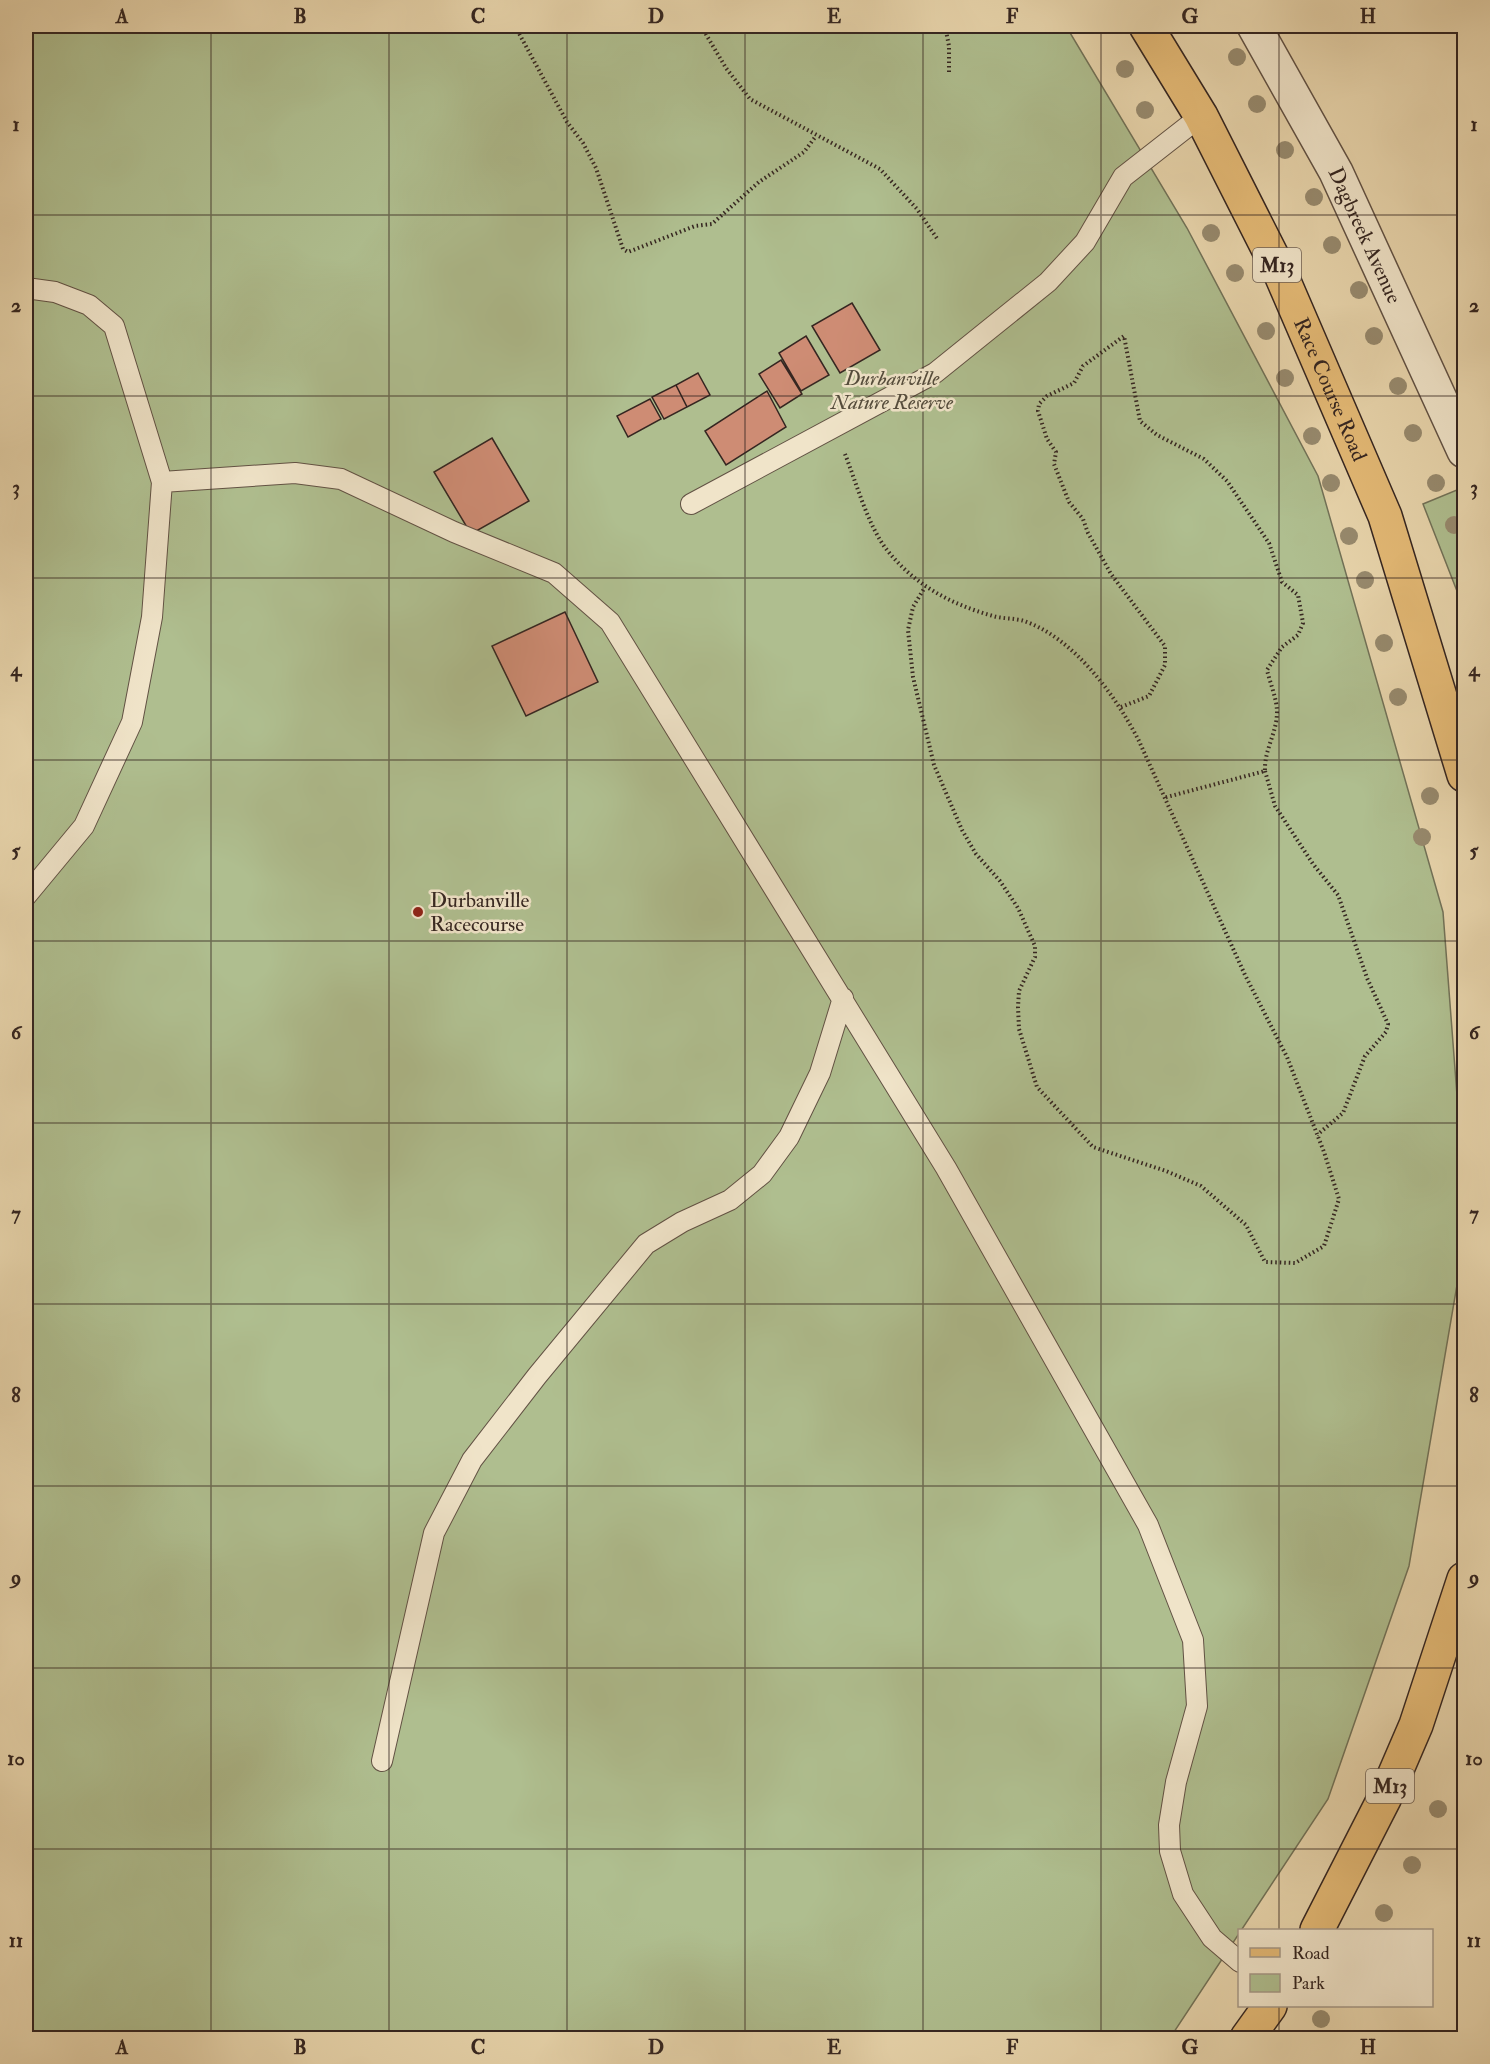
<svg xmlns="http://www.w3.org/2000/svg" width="1490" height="2064" viewBox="0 0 1490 2064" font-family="'IM FELL Double Pica',serif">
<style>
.green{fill:#afbe8f;stroke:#727258;stroke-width:1.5}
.building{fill:#ce8c74;stroke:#352621;stroke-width:1.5}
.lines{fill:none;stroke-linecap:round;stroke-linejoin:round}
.service-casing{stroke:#625244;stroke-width:22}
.minor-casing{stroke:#625244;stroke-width:36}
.primary-casing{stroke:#352621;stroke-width:36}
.path{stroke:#352621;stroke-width:4;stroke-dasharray:1.5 3;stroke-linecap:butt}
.service{stroke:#f0e4c9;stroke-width:20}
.minor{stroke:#f0e4c9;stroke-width:33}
.primary{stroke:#e4ba76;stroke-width:33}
.tree{fill:#978a6e}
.grid{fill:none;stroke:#352621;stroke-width:1.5;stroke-opacity:0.55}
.poi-dot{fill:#8f2418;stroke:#f0e4c9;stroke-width:2}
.labels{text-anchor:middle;stroke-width:5;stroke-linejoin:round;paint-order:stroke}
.shield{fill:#f0e4c9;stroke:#6d5f53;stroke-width:1.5}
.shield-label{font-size:20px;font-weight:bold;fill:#352621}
.street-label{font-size:21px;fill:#352621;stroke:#f0e4c9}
.park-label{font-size:21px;font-style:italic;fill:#544c3c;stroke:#f0e4c9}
.poi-label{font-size:21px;fill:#352621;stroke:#f0e4c9;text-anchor:start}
.neatline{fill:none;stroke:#352621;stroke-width:2}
.grid-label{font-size:20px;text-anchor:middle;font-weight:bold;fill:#352621}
</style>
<rect width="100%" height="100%" fill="#e8d5ac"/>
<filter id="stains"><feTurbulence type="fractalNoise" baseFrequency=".00333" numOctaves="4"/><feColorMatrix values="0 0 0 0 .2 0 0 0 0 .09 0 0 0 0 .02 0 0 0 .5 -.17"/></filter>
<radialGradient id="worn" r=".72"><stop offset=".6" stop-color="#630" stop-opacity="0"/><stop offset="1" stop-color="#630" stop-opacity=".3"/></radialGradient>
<path class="green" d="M26,26H1066L1187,228L1318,476L1443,912L1464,1187V1244L1409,1566L1328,1799L1170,2038H26Z
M1464,487V609L1423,504Z"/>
<path class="building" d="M852,303L880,350L840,373L812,326Z
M806,336L829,375L801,391L779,353Z
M781,360L802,394L780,408L759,374Z
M698,373L710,395L687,407L676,385Z
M676,385L687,407L664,419L652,397Z
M767,391L786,427L726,465L705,431Z
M650,399L661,419L628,437L617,416Z
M492,438L529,501L471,534L434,472Z
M565,612L598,682L526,716L492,646Z"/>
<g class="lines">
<g class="service-casing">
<path id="service" d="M26,288L55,292L89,305L114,326L162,482L295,473L341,479L454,532L554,573L610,622L946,1168L1148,1525L1193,1640L1197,1706L1176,1782L1169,1825L1170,1851L1183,1894L1212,1938L1240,1962
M691,504L935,373L1048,282L1085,242L1123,177L1201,116
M26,896L84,826L132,722L152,617L162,482
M382,1761L434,1533L472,1460L537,1376L646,1244L682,1222L730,1200L762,1174L789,1137L820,1073L843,998"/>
</g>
<g class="minor-casing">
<g id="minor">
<path id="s1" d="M1254,26L1336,172L1464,451"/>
</g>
</g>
<g class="primary-casing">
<g id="primary">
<path id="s2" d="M1146,26L1201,116L1279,270L1385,516L1464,775"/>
<path d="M1317,1930L1385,1797L1416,1725L1464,1579"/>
<path d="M1247,2038L1270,2006"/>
</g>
</g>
<path class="path" d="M515,26L567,122L583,143L596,168L623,249L628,252L695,226L712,224L759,182L804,152L816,136
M701,26L726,68L750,99L880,169L917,209L938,240
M945,26L949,46V75
M845,454C856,482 868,526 887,550C915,585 950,604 993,616C1003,619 1015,618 1024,621C1074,638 1116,696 1139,741L1245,975L1287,1057L1324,1152L1339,1199L1324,1246L1295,1263L1265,1262L1246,1225L1201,1186L1166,1171L1093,1147L1037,1087L1019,1029L1018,1007L1019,991L1035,957V946L1018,908L1000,881L976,854L962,830L934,765L913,677L908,630L913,607L925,587
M1121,707L1149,696L1165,665V646L1111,574L1088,533L1083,519L1069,502L1054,464L1056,452L1047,439L1038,411L1039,404L1047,396L1074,383L1083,366L1124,336L1140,421L1157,435L1204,459L1227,481L1269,543L1282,582L1298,595L1303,623L1298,635L1282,647L1267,670C1270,683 1277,699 1277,712C1277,733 1264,750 1265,771L1163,798
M1265,771L1275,806L1313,864L1338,895L1367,978L1388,1024L1386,1032L1365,1056L1343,1113L1317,1135"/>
<use href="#service" class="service"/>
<use href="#minor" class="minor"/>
<use href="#primary" class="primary"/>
</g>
<g class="tree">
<circle cx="1237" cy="57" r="9"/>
<circle cx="1125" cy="69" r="9"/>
<circle cx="1257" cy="104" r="9"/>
<circle cx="1145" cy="110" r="9"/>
<circle cx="1285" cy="150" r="9"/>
<circle cx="1314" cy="197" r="9"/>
<circle cx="1211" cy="233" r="9"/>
<circle cx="1332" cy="245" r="9"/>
<circle cx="1235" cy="273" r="9"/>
<circle cx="1359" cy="290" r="9"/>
<circle cx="1266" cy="331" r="9"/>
<circle cx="1374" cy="336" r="9"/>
<circle cx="1285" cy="378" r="9"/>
<circle cx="1398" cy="386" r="9"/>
<circle cx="1413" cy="433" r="9"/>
<circle cx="1312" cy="436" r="9"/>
<circle cx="1331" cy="483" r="9"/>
<circle cx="1436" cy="483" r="9"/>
<circle cx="1454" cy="525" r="9"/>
<circle cx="1349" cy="536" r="9"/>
<circle cx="1365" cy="580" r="9"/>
<circle cx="1384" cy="643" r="9"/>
<circle cx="1398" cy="697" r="9"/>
<circle cx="1430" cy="796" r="9"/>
<circle cx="1422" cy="837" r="9"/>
<circle cx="1438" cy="1809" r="9"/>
<circle cx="1412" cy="1865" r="9"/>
<circle cx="1384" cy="1913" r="9"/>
<circle cx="1321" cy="2019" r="9"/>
</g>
<path class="grid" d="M211,26V2038M389,26V2038M567,26V2038M745,26V2038M923,26V2038M1101,26V2038M1279,26V1930M26,215H1464M26,396H1464M26,578H1464M26,760H1464M26,941H1464M26,1123H1464M26,1304H1464M26,1486H1464M26,1668H1464M26,1849H1464M1279,2006V2038"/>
<circle class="poi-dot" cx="418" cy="912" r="6"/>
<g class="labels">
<g class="shield">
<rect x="1253" y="248" width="48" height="34" rx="4.5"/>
<rect x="1366" y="1769" width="48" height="34" rx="4.5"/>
</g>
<g class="shield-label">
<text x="1277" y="272">M13</text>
<text x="1390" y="1793">M13</text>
</g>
<g class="street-label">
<text dy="7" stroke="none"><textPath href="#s1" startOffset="237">Dagbreek Avenue</textPath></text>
<text dy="7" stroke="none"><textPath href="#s2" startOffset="408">Race Course Road</textPath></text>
</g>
<g class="park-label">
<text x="892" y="385">Durbanville<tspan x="892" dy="24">Nature Reserve</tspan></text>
</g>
<g class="poi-label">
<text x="430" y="907">Durbanville<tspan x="430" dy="24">Racecourse</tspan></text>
</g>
</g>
<rect width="1490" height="2064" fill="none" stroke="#e8d5ac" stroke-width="66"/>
<rect x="1238" y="1929" width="195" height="78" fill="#f0e4c9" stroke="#a59886" stroke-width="1.5"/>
<rect x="1250" y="1948" width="30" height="9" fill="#e4ba76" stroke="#a59886" stroke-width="1.5"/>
<text x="1292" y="1959" font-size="18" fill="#352621">Road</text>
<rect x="1250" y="1974" width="30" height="18" fill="#afbe8f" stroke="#a59886" stroke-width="1.5"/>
<text x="1292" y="1989" font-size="18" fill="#352621">Park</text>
<rect x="33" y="33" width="1424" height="1998" class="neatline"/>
<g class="grid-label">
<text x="122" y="23">A</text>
<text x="300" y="23">B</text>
<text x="478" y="23">C</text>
<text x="656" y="23">D</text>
<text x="834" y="23">E</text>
<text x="1012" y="23">F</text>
<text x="1190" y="23">G</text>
<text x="1368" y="23">H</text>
<text x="16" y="131">1</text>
<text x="1474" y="131">1</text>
<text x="16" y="312">2</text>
<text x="1474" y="312">2</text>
<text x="16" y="494">3</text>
<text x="1474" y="494">3</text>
<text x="16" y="676">4</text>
<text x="1474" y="676">4</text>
<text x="16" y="857">5</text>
<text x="1474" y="857">5</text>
<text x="16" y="1039">6</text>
<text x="1474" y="1039">6</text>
<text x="16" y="1220">7</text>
<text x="1474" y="1220">7</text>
<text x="16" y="1402">8</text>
<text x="1474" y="1402">8</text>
<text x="16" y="1584">9</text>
<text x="1474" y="1584">9</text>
<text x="16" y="1765">10</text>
<text x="1474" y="1765">10</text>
<text x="16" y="1947">11</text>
<text x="1474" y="1947">11</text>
<text x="122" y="2054">A</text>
<text x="300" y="2054">B</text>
<text x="478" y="2054">C</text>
<text x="656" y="2054">D</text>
<text x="834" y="2054">E</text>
<text x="1012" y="2054">F</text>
<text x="1190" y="2054">G</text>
<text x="1368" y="2054">H</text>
</g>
<rect width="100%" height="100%" filter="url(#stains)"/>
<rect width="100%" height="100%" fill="url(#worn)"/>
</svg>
